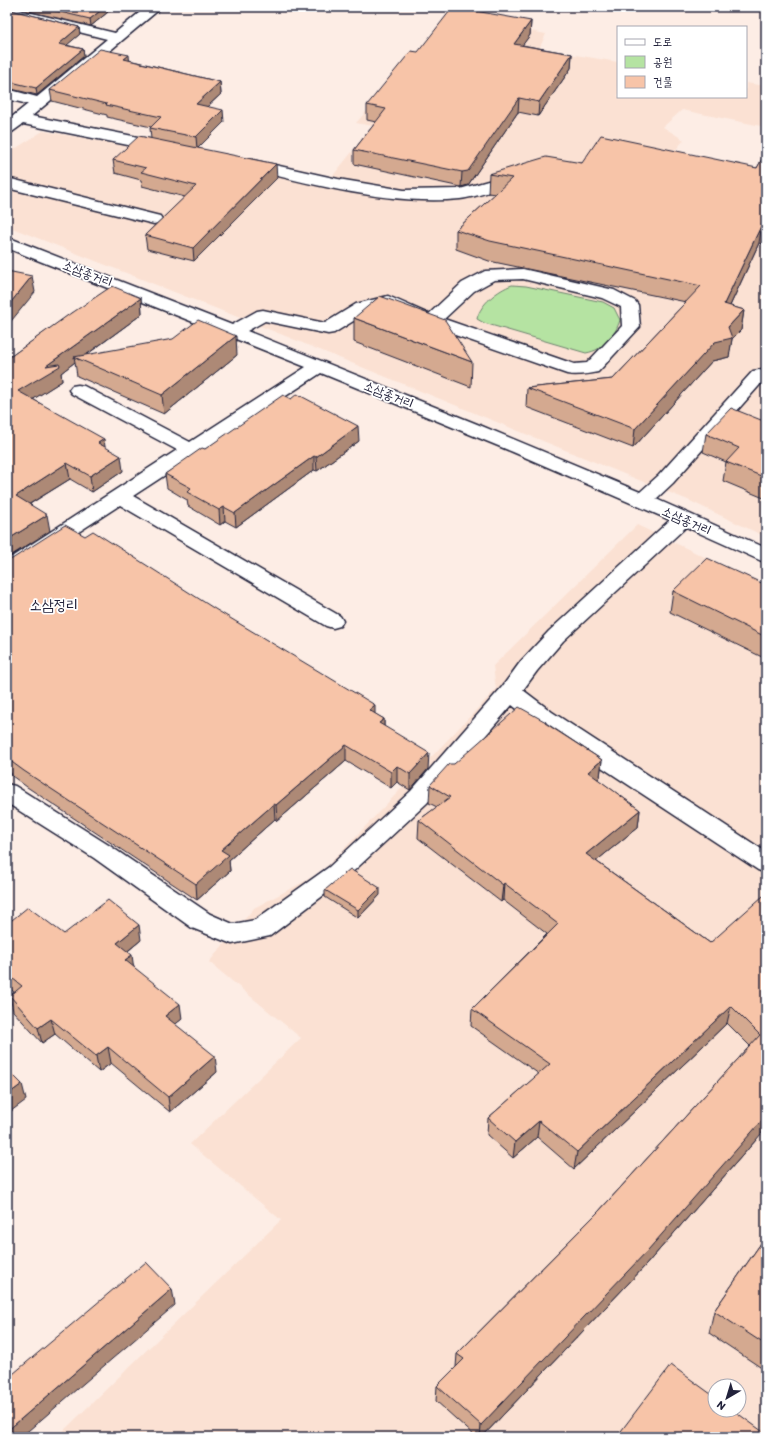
<svg xmlns="http://www.w3.org/2000/svg" width="773" height="1444" viewBox="0 0 773 1444" font-family="Itim,'Poor Story',sans-serif">
<style>
.built{fill:#fbe1d3;fill-rule:evenodd}
.green{fill:#b5e3a2;stroke:#6c826e}
.lines{fill:none;stroke-linecap:round;stroke-linejoin:round}
.minor-casing{stroke:#22223b;stroke-width:3}
.minor{fill:#fff;fill-rule:evenodd}
.wall{fill:#d4a990;stroke:#22223b}
.shaded-wall{fill:#ad8976;stroke:#22223b}
.building{fill:#f7c4a8;stroke:#22223b}
.labels{text-anchor:middle;stroke-width:3.5;stroke-linejoin:round;paint-order:stroke}
.street-label{font-size:13px;fill:#22223b;stroke:#fff}
.quarter-label{font-size:15px;fill:#22223b;stroke:#fff}
</style>
<rect width="100%" height="100%" fill="#fdede5"/>
<filter id="ink" filterUnits="userSpaceOnUse"><feTurbulence type="fractalNoise" baseFrequency=".025" numOctaves="2"/><feDisplacementMap in="SourceGraphic" scale="8" xChannelSelector="R" yChannelSelector="G"/><feConvolveMatrix kernelMatrix="1 2 1 2 8 2 1 2 1" color-interpolation-filters="sRGB"/></filter>
<g filter="url(#ink)">
<path class="built" d="M450,16L546,34L539,49L618,62V97H746V83L766,86V127L682,110L663,127L684,140L666,161L766,224V537L688,500L278,333L7,226V154L43,131L209,160L266,172L323,188L373,126L356,123Z
M637,525L766,586V1437H57L281,1220L190,1144L301,1038L209,962L254,908L322,872L496,689L493,666ZM715,1386H739V1410H715Z"/>
<path class="green" d="M512,285L526,286L603,302L614,308L620,320C615,336 604,350 586,353L484,323L477,319C480,304 498,290 512,285Z"/>
<g class="lines">
<g class="minor-casing">
<path id="minor" d="M7,7L115,33L146,7H162L32,116L163,142L169,144L171,147L169,150L163,152L23,124L12,132L7,134V121L28,104L7,99V89L37,97L107,39L7,14Z
M248,159L338,179L404,190L460,189L516,173L522,175L524,178L522,181C503,187 479,197 460,199C393,206 308,184 242,167L240,164L242,161Z
M7,178L160,216L162,219L160,222L154,224L7,188Z
M7,237L232,325L257,311L263,310L325,323L356,304L388,296L429,314L462,283L485,271L523,269L614,290L635,301L638,305L640,327L598,372C588,374 577,376 567,374L412,320L386,307L368,312L334,333L328,334L265,321L247,331L477,424L640,492L659,475L753,371L759,370L765,371V379L673,483L656,499L766,548V563L686,527L563,641L537,671L523,690L552,712L766,852V873L758,870L536,724L512,705L427,803L345,879L270,936L232,944L192,928L94,858L7,803V784L15,786L110,846L210,914L233,924L255,920L329,867L411,791L502,687L521,661L549,631L670,520L513,452L321,373L133,496L340,616L343,621L340,626L333,628L326,626L120,505L14,574L7,576V560L177,450L72,394L69,390L72,386L78,385L84,386L190,442L306,367L7,248ZM523,279L602,298L621,307L622,326L587,363L574,364L444,319L474,291L494,280Z"/>
</g>
<use href="#minor" class="minor"/>
</g>
<path class="wall" d="M11,7H114L91,26Z
M7,9L79,27L80,34L66,45L83,49L84,56L37,95L7,88Z
M531,21L530,35L522,45L572,54L571,68L538,116L518,112L468,185L461,187L354,164V150L376,122L367,120V105Z
M129,60L220,82L221,94L208,106L224,122L198,148L277,178L194,261L147,249L145,235L185,197L142,186L141,180L115,173L113,160L151,139L150,128L151,127L107,117V115L52,101L50,90Z
M766,152V245L759,243L730,306L744,310L741,330L732,339L729,357L712,361L633,448L526,407L527,388L613,379L686,302L489,261L456,249V230L495,194L488,193L489,174L582,163L757,168Z
M141,298L142,314L85,356L237,355L164,414L77,376L75,362L61,373L62,381L33,399L105,447L123,471L92,492L70,479L30,504L50,531L7,558V359L72,313Z
M354,318L472,362L471,387L354,342Z
M766,422V499L723,481L726,462L703,452L706,434Z
M359,441L317,471L314,470L236,527L225,521L220,525L188,506L187,500L167,488L165,474L205,449Z
M7,560L375,714L384,719V726L428,769L410,790L397,782L391,788L346,761L277,821L275,819L229,860L230,871L197,900L27,787L12,776L11,773L7,770Z
M766,585V659L670,612L673,591Z
M546,722V723L602,760L600,777L597,779L640,810L638,827L596,861L710,943L766,898L756,1140L645,1266L482,1437H476L436,1401L437,1386L456,1367L457,1354L599,1211L750,1046L727,1023L574,1169L537,1137L513,1158L487,1135L488,1118L539,1074L471,1026L472,1009L547,934L503,900L501,902L418,838L419,820L437,807L429,803L430,785L454,764Z
M325,890L380,895L358,918L325,897Z
M7,924L64,934L141,940L128,951L134,967L182,1019L175,1024L217,1072L170,1112L111,1063L99,1072L55,1034L42,1043L13,1011L10,996L14,992L7,986Z
M766,1236V1371L709,1333L714,1311Z"/>
<path class="shaded-wall" d="M105,7H114L91,26L90,19Z
M531,21L530,35L513,58L514,44Z
M79,27L80,34L60,51L59,44Z
M83,49L84,56L37,95L36,88Z
M572,54L571,68L538,116L539,102Z
M129,55L130,67L124,59Z
M220,82L221,94L197,116L196,104Z
M519,98L518,112L468,185L461,187L462,172Z
M223,110L224,122L197,149L196,137Z
M276,164L277,178L194,261L193,248Z
M762,224L759,243L722,323L724,304Z
M32,276L35,292L7,326V307Z
M141,298L142,314L79,360L74,357L75,362L61,373L62,381L21,407L18,391L46,366Z
M744,310L741,330L732,339L729,357L712,361L633,448L635,429Z
M236,336L237,355L164,414L162,395Z
M358,426L359,441L317,471L316,457Z
M104,439L106,455L98,443Z
M121,456L123,471L92,492L90,476Z
M314,456V470L236,527L235,513Z
M67,463L70,479L18,511L16,496Z
M224,507L225,521L220,525L219,510Z
M47,515L50,531L7,558V540Z
M375,705V721L369,710Z
M384,719V735L379,723Z
M346,745V761L277,821L276,805Z
M429,753L428,769L410,790V774Z
M602,760L600,777L586,789L588,772Z
M397,766V782L391,788V772Z
M274,804L275,819L229,860L230,871L197,900L196,884L221,850Z
M640,810L638,827L584,871L586,854Z
M504,883L503,900L501,902L503,885Z
M380,888V895L358,918V910Z
M139,925L141,940L119,958L117,943Z
M132,955L134,970L125,960Z
M180,1004L182,1019L167,1031L165,1016Z
M731,1006L727,1023L574,1169L577,1152Z
M51,1019L55,1034L42,1043L38,1028Z
M108,1047L111,1063L99,1072L96,1056Z
M215,1056L217,1072L170,1112L168,1097Z
M22,1084L26,1100L7,1114V1095Z
M766,1116V1128L756,1140L645,1266L482,1437H480L481,1425Z
M539,1121L537,1137L513,1158L515,1142Z
M172,1289L175,1305L21,1437H7V1431Z"/>
<path class="building" d="M39,7H105L90,19Z
M453,7L531,21L514,44L572,54L539,102L519,98L468,171L462,172L354,150L386,109L367,105L411,51L418,52Z
M7,9L79,27L59,44L83,49L36,88L7,81Z
M100,49L129,55L124,59L220,82L196,104L223,110L196,137L150,128L161,117L106,105L107,104L50,90Z
M601,135L757,168L766,152V225L762,224L724,304L744,310L728,327L732,338L715,342L635,429L527,388L613,379L701,286L490,241L456,230L512,178L489,174L546,157L582,163Z
M139,136L276,164L193,248L145,235L196,186L141,172L146,168L113,160Z
M7,271L32,276L7,307Z
M112,286L141,298L46,366L59,364L60,366L18,391L104,439L98,443L121,456L90,476L67,463L16,496L47,515L7,540V359L71,313H72Z
M380,296L445,320L472,362L354,318Z
M198,320L236,336L162,395L74,357L173,339Z
M297,394L358,426L316,457L314,456L235,513L224,507L219,510L187,492L191,488L165,474L202,448L205,449L283,395L291,399Z
M731,408L766,422V478L726,462L739,448L706,434Z
M65,525L85,536L93,531L215,609L375,705L369,710L384,719L379,723L429,753L410,774L397,766L391,772L346,745L276,805L274,804L221,850L229,855L196,884L24,771L9,760L11,759L7,756V560L12,559Z
M707,558L766,585V637L673,591Z
M519,707L546,722L545,723L602,760L588,772L640,810L586,854L710,943L763,896L766,898V1116L648,1250L481,1425L437,1386L464,1359L457,1354L599,1211L760,1035L731,1006L577,1152L539,1121L515,1142L488,1118L550,1064L472,1009L558,924L504,883L503,885L419,820L450,797L430,785L449,764H454Z
M350,869L380,888L358,910L325,890Z
M108,900L139,925L117,943L132,955L125,960L180,1004L165,1016L215,1056L168,1097L108,1047L96,1056L51,1019L38,1028L10,996L22,986L7,974V924L28,907L64,934Z
M7,1069L22,1084L7,1095Z
M766,1236V1345L714,1311Z
M146,1262L172,1289L7,1431V1379Z
M671,1365L715,1397V1410H733L766,1434V1437H621L618,1435Z"/>
</g>
<g class="labels">
<g class="street-label">
<text transform="translate(88 273) rotate(21)" y="5">소삼종거리</text>
<text transform="translate(389 394) rotate(22)" y="5">소삼종거리</text>
<text transform="translate(687 520) rotate(24)" y="5">소삼종거리</text>
</g>
<g class="quarter-label">
<text x="54" y="610">소삼정리</text>
</g>
</g>
<rect width="773" height="1444" fill="none" stroke="#fff" stroke-width="24"/>
<rect x="12" y="12" width="749" height="1420" fill="none" stroke="#22223b" stroke-width="1.5" filter="url(#ink)"/>
<rect x="617" y="26" width="130" height="72" fill="#ffffff" stroke="#a7a7b1"/>
<rect x="625" y="39" width="20" height="6" fill="#ffffff" stroke="#a7a7b1"/>
<text x="653" y="46" font-size="12" fill="#22223b">도로</text>
<rect x="625" y="56" width="20" height="12" fill="#b5e3a2" stroke="#a7a7b1"/>
<text x="653" y="66" font-size="12" fill="#22223b">공원</text>
<rect x="625" y="76" width="20" height="12" fill="#f7c4a8" stroke="#a7a7b1"/>
<text x="653" y="86" font-size="12" fill="#22223b">건물</text>
<g transform="translate(727 1398) rotate(218)"><circle r="19" fill="#ffffff" stroke="#a7a7b1"/>
<path d="M0-3L7 15L0 10L-7 15Z" fill="#22223b"/>
<text y="-6" font-size="11" font-weight="bold" text-anchor="middle" fill="#22223b">N</text>
</g>
</svg>
